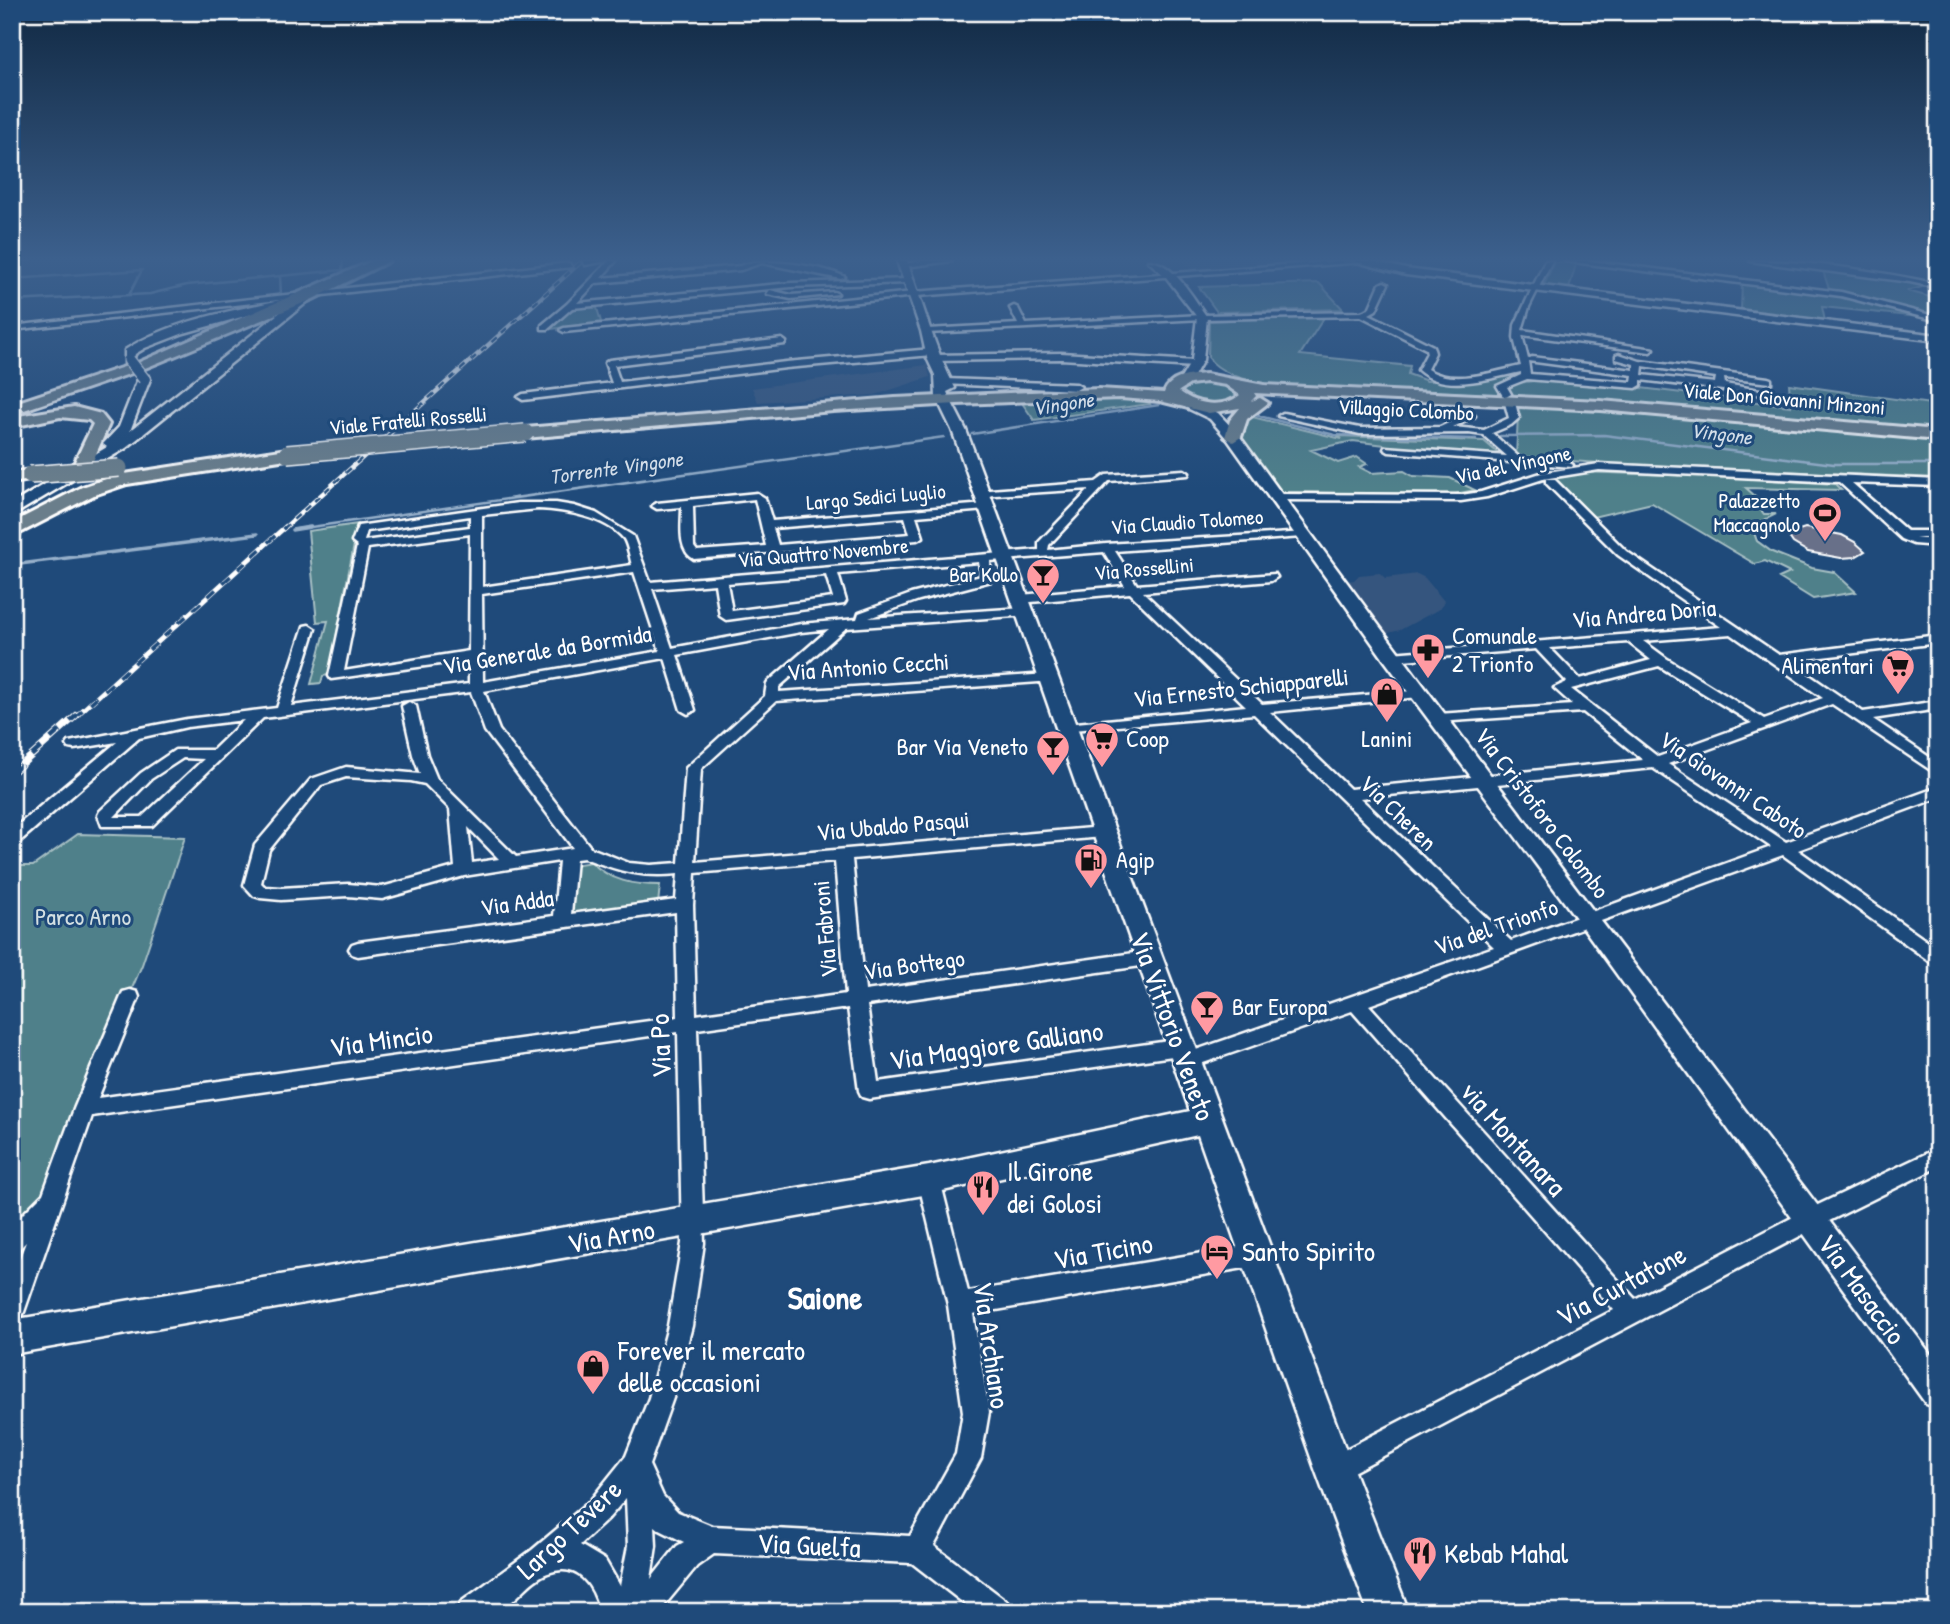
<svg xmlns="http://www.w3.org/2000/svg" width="1950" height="1624" viewBox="0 0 1950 1624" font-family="'Patrick Hand',sans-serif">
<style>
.built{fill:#35557e}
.green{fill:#50808a;stroke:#a8c0c4;stroke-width:2}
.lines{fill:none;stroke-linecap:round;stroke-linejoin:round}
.stream-far1{stroke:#97b0ca;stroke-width:2.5}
.stream{stroke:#97b0ca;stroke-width:3.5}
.building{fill:#676f89;stroke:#fff;stroke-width:2}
.minor-tunnel{stroke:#41658e;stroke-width:8;stroke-dasharray:8 4.5;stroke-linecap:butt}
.minor-casing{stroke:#fff;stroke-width:5}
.tertiary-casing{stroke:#fff;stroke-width:5}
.secondary-casing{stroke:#fff;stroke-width:5}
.primary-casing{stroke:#fff;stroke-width:6}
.minor{fill:#1f4a7a;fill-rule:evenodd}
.tertiary{fill:#1f4a7a;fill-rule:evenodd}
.secondary{fill:#1f4a7a;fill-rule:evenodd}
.primary{fill:#6b7e8b;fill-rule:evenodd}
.rail-far2-casing{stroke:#fff;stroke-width:4.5}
.rail-far1-casing{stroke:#fff;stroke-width:5}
.rail-casing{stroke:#fff;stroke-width:7}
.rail-far2{stroke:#1f4a7a;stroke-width:2.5;stroke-dasharray:7;stroke-linecap:butt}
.rail-far1{stroke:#1f4a7a;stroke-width:3.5;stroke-dasharray:10;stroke-linecap:butt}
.rail{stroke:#1f4a7a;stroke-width:4.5;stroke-dasharray:13;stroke-linecap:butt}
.secondary-bridge-casing{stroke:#fff;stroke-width:14;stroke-linecap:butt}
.primary-bridge-casing{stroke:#fff;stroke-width:20;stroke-linecap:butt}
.secondary-bridge{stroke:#1f4a7a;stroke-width:11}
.primary-bridge{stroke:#6b7e8b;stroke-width:17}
.labels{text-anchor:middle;stroke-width:6;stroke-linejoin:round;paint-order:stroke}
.far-street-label{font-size:21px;fill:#fff;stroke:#1f4a7a}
.far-water-label{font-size:21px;font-style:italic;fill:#d4dee9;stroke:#1f4a7a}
.far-poi-label{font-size:21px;fill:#fff;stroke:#1f4a7a;text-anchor:end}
.street-label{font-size:24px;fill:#fff;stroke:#1f4a7a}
.poi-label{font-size:24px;fill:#fff;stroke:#1f4a7a;text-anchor:start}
.park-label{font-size:24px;fill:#d3dfe2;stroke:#1f4a7a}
.near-street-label{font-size:28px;fill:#fff;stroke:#1f4a7a}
.near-poi-label{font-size:28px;fill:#fff;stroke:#1f4a7a;text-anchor:start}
.near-neighbourhood-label{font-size:32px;font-weight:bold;fill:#fff;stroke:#1f4a7a}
</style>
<rect width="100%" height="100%" fill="#1f4a7a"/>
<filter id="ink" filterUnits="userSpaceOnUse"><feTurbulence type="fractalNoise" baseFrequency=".0143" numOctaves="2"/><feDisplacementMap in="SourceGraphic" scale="14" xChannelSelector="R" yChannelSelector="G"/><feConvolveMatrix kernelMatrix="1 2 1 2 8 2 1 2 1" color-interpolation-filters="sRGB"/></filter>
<g filter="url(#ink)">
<path class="built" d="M1182,261H1337L1194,272Z
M927,365L930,377L875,395L758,402L752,388Z
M1380,573L1385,578L1417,574L1425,578L1444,601L1441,608L1400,630L1376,636L1337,582L1354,580L1359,575Z"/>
<path class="green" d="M1560,262L1576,264L1569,289L1599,294L1545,287L1544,285L1554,263Z
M1822,268L1938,283L1907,291L1938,299V319L1822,307L1825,321L1741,311L1742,282L1830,292Z
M1319,283L1343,309L1217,312L1199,287Z
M584,307L597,308L601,322L551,329L571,310Z
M1325,316L1300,355L1410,366L1408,374L1427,381H1455L1522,374L1499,385L1502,395C1470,393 1437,391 1405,390C1359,388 1235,397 1208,357L1209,321Z
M1541,380L1641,388L1791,406L1789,384L1938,405V431L1792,416L1513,396L1509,389L1517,383Z
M1207,382L1229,386L1240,396C1223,410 1197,405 1181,393L1188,385Z
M1124,399L1147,400L1150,404L1034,420L1022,403Z
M1515,404L1686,416L1938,440V478L1599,463L1516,457L1518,415Z
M1248,416L1342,439L1338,436L1484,441L1499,454L1389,449L1385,445L1353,441L1311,450L1338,463L1357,457L1367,464L1359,467L1371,473L1404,471L1413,476L1450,478L1475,490L1450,495L1283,492L1276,489L1239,437Z
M1580,472L1729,477L1835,484L1841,490L1746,488L1762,502L1754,501L1764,514H1776L1766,519L1753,530L1757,541L1772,552L1812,568L1834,572L1856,592L1813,599L1779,578L1790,573L1765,561L1755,564L1652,503L1593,517L1575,498L1570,499L1546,478Z
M358,524L329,675L323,676L321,683L311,684L328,621L317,622L308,531Z
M78,834L185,837L142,965L45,1194L12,1230V866H33Z
M591,862C611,881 633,885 660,885L658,904L570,913L567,866Z"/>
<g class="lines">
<path class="stream-far1" d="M12,262L30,261
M280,276L281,295
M12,279L142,270L129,295
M12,301L150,294L187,285L342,270L343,261
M12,326L22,325
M1255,415L1335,435L1476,439
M972,434L1159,405
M1500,436L1604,435L1834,464H1938
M297,529L944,437"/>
<path class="stream" d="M292,530L310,527
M12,565L257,534"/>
</g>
<path class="building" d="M1805,528L1842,535L1855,542L1865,551L1855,557L1841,558L1808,552L1793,543L1787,534Z"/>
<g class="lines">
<path class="minor-tunnel" d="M569,265L585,263"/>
<g class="minor-casing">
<path id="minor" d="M583,261H606L585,265Z
M609,261H616L601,278L740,266C763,257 823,266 845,277L841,279L762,263L741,270L596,283L577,303L791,283L907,279L911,281L907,283L791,287L572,308L548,329H542V325L567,304Z
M920,261H952L904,267L900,265Z
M1337,261L1363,262L917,296L564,332L560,330L564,328L913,292Z
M1545,261H1552L1529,307L1522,330L1654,349L1650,352L1522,335L1528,359L1532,357L1634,370V364L1616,359V355L1619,354L1640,361L1768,378L1771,379V383L1724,378L1725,384L1777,393L1772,396L1641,380V385L1636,388L1527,379L1507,387L1511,394L1506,397L1503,396L1497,386L1521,375V372C1490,378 1444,394 1418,370L1427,353L1426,349L1361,316L1202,319L927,333L923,331L927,329L1018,324L1010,308L1014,306L1018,308L1026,324L1202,315L1361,312L1369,309L1380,284L1384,282L1388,284L1376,310L1369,314L1433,346L1435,353L1427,369C1453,386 1492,372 1521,366L1514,338L1515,325ZM1528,361L1633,375L1632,382L1530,374ZM1643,366L1716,377L1715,383L1642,375Z
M1565,261H1590L1841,292L1938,317V321L1841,296Z
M1750,261C1809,261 1880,271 1938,284V288L1910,282Z
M569,263L572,267L12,330V326Z
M770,290L791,295L834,292L838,294L791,299L767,294Z
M782,339L786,342L785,344L614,365L620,382L786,362L932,349L936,352L932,355L786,368L523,400L518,397L523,394L612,383L605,363L609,360Z
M1061,353L1195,361L1199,364L1195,367L1061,359L933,361L929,358L933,355Z
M946,379L1076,384L1081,387L1076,390L943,384V380Z
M1510,400L1515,403L1519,418L1511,425L1492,433L1520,458L1568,462L1573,465L1572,467L1389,452L1384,449L1385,447L1507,456L1483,435L1469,433L1360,434L1278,416L1283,413L1360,428L1440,427L1470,413L1475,416L1473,418L1453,427L1484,430L1509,418L1505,403Z
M1599,464L1938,480V486L1852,483L1907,531H1938V537H1915L1938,540V546L1913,544L1901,539L1839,482L1599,470L1543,479L1487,497L1461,501L1277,500L1272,497L1277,494L1461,495L1481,492L1541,473Z
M1184,470L1189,473L1188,475L1109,481L1049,545L1048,550L1106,544L1306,532V536L1302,537L1115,551L1137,585L1275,574L1277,577L1271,581L1143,592L1262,704L1424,690L1426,693L1419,697L1270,712L1350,789L1643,760L1583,712L1438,722L1431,718L1438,714L1573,705L1554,688L1567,682L1536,649L1391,661L1384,657L1391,653L1721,627L1618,555L1546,483V479H1554L1626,551L1779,655L1938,635V643L1789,661L1863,712L1938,701V709L1873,719L1938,763V775L1832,704L1668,764L1786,842L1938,787V798L1798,850L1938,949V965L1932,963L1783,855L1369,1005L1635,1299L1803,1212L1938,1148V1167L1819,1226L1334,1482L1325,1478L1321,1469L1325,1460L1614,1310L1352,1011L1186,1069L1179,1067L1176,1061L1180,1055L869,1099L862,1097L859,1091L848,1008L697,1029L704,1243L692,1326L673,1398L649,1465L663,1496L678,1512L712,1526L910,1536L956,1454L963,1412L948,1305L918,1180L921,1173L929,1171L937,1173L940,1180L968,1292L1256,1244L1264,1248L1267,1255L1264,1262L1256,1266L973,1314L989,1412L981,1458L934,1546L1008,1602L1012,1612H975L912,1563L714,1554L697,1566L659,1612H600C594,1586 578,1561 548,1573C528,1580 515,1605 495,1612C485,1615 468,1612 457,1612L461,1602L532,1550L589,1502L626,1456L649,1398L668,1326L682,1243L678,1032L92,1116L24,1312L20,1320L12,1323V1279L26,1242L20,1248L12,1251V1225L43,1194L74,1109L123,992L130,990L137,992L139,997L98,1098L678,1017L676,912L358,956L352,954L349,949L352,944L358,942L554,916L559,861L464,876L382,899L348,896L281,900L260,898L254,896L244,885L255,845L311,779L346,767L420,774L413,755L402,706L409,702L416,706L427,755L437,779L516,857L573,848L485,731L471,692L263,718L152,826H102L98,815L100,811L141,773L175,750H213L244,720L187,727L139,738L18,843L12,844V830L117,742L74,749L69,748L67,745L69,742L187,719L277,708L304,626L309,625L315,629L291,706L469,684V660L331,679L329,676L357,546L352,542L358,526L518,503H556L574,506L596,513L633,536L650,582L1039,550V542L1090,489L981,496L976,493L977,491L1096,482L1106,475ZM538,509C564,510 606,517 624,539C628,546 630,558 632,565L482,587V515ZM470,516V527L364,541L367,531ZM470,534L469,651L344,671L368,548ZM1104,552L1125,586L1020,595L1014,599L1020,603L1130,593L1246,706L1066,724L1061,725L1059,728L1061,731L1254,714L1494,947L1190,1052L1193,1047L1190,1042L1183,1039L878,1082L867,1005L1148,965L1154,963L1157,958L1154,953L1148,951L865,991L852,859L1103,837L1111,832L1103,827L695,862L701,769L776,701L1053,681L1055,678L1053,675L1048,674L779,692V687L846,628L1028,615V609L1024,608L869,618L919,600L991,581L990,561ZM979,562L981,576L911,594L859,613L857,619L801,624L672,648L652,589L715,584L720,616L726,620L844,604L846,601L838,574ZM634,572L660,651L483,682L482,594ZM826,575L833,598L732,611L727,583ZM829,629L767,683L765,696L686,768L679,863L651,865L629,863L591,848L499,730L484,691L665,658L681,710L688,714L695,710L677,655L801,632ZM1731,634L1823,698L1764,719L1666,658L1643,641ZM1628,642L1651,660L1580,679L1550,648ZM1659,666L1752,723L1658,757L1571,689ZM183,758L204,759L142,817H114L151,779ZM1653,768L1771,847L1511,941L1360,798ZM346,777L411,781L425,784L450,809L455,867L382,887L348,884L281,888L265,887L261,883L269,850L321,785ZM468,827L499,859L472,863ZM584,858C619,871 640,878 678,874L676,900L571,914L576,859ZM835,861L846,994L696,1015L693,905L695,873ZM626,1498L628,1546L620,1586L605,1560L580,1545L607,1520ZM655,1526L660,1530L684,1542L677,1546L651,1579L656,1546Z
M757,493L765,498L772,521L986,504L991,507L986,510L916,516L923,537L917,540L694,559C677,550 682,524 682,507L657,509L652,506L657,503ZM755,499L766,546L697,551L694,547L693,506ZM905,517L910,534L778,545L773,528Z"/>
</g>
<g class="tertiary-casing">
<path id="tertiary" d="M1148,261C1173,261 1193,298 1207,317L1203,360L1190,383L1180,380L1192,360L1197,317L1166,277Z
M1353,261H1372L1406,269L1938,335V341L1406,275Z
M1187,399L1218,413L1238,434C1466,748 1704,1055 1938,1364V1408L1926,1404L1582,926L1385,661L1228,440L1210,419L1183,406L1181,403Z"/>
</g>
<g class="secondary-casing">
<path id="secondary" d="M897,261H907C923,304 934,348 955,388L947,392L949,397L966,430L1353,1469L1409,1612H1368L1315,1469L1198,1135L929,1194L12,1354V1320L929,1166L1190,1111L952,430L936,397L935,375L927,358L921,331Z
M308,293L314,296L312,298L126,448L12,516V504L107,447L103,444L119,427L139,376H149L150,379L130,431L292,303L184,333L145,348L135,354L133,363H125V350C171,320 235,311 288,298L292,299V303Z"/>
</g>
<g class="primary-casing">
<path id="primary" d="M372,261H389L313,299L145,368L140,369L133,365Z
M127,366L134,370L132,373L30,408L24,410L16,405L18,402Z
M1206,374L1264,385L1601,401L1938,430V440L1601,410L1254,393L1256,396L1251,401L1260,398L1268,403L1247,419L1241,437L1233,442L1225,437L1230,420L1240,408L1209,413L1160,401L1120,398L957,404L833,411L525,438L517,433L525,428L895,398L1099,389L1164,393C1170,376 1190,375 1206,374ZM1206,382L1226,385L1240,395C1223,409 1195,405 1179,391L1190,384Z
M74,407L101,414L109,424L89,470L80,475L71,470L93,424L89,420L60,417L12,427V417Z
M287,449L293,450L295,454L293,458L127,484L94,495L12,537V523L82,487L118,475Z
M30,470L36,471L39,475L36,479L12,483V473Z"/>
</g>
<use href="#minor" class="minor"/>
<use href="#tertiary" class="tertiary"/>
<use href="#secondary" class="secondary"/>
<use href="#primary" class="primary"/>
<g class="rail-far2-casing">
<path id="rail-far2" d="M283,529L582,261"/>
</g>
<g class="rail-far1-casing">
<path id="rail-far1" d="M75,717L285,527"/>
</g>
<g class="rail-casing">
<path id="rail" d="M12,773L77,715"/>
</g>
<use href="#rail-far2" class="rail-far2"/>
<use href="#rail-far1" class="rail-far1"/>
<use href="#rail" class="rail"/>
<g class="secondary-bridge-casing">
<path id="secondary-bridge" d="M129,360L144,379"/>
</g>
<g class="primary-bridge-casing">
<path id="primary-bridge" d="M287,454L525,433
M30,475L119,468"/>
</g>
<use href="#secondary-bridge" class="secondary-bridge"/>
<use href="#primary-bridge" class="primary-bridge"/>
</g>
</g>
<linearGradient id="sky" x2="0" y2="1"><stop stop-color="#112943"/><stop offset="0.53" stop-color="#3c608d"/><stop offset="1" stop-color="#3c608d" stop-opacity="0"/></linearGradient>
<rect width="1950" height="489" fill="url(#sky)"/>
<defs>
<g id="stadium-pin" transform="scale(1.75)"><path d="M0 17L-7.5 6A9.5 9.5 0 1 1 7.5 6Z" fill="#ff9aa2" stroke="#1f4a7a"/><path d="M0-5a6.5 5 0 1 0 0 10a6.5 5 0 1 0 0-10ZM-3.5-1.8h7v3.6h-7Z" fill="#111"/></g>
<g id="bar-pin" transform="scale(1.75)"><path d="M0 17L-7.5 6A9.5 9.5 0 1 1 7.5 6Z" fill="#ff9aa2" stroke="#1f4a7a"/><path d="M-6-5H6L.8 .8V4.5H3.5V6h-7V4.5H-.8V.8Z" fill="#111"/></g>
<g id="pharmacy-pin" transform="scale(1.75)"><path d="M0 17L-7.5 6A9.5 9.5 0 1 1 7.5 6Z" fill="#ff9aa2" stroke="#1f4a7a"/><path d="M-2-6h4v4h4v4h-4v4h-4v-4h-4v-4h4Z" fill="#111"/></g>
<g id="supermarket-pin" transform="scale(1.75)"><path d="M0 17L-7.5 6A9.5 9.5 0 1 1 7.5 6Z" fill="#ff9aa2" stroke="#1f4a7a"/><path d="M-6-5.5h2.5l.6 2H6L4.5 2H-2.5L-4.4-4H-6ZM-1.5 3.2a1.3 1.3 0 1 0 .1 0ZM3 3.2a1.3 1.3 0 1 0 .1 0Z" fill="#111"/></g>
<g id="shop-pin" transform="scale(1.75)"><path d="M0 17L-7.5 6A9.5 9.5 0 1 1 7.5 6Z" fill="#ff9aa2" stroke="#1f4a7a"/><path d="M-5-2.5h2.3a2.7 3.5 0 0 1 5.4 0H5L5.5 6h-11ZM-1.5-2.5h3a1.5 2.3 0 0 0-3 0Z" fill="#111"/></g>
<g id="fuel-pin" transform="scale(1.75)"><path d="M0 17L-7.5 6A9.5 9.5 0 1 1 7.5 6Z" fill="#ff9aa2" stroke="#1f4a7a"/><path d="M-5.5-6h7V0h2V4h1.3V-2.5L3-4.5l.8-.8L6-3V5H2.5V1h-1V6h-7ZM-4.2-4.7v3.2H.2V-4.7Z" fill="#111"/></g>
<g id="restaurant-pin" transform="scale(1.75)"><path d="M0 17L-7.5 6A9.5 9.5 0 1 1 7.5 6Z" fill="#ff9aa2" stroke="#1f4a7a"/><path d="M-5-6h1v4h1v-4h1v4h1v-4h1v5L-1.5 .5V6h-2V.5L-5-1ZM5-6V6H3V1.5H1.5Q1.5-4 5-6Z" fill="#111"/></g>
<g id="hotel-pin" transform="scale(1.75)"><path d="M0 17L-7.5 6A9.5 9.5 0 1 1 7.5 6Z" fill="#ff9aa2" stroke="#1f4a7a"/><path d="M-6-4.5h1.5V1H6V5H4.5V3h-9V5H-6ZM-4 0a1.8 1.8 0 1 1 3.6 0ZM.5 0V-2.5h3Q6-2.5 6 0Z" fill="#111"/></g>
</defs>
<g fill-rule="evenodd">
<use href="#stadium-pin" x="1825" y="513"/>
<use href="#bar-pin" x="1043" y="575"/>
<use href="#pharmacy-pin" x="1428" y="650"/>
<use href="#supermarket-pin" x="1898" y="666"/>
<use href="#shop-pin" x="1387" y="694"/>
<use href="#supermarket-pin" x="1102" y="739"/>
<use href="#bar-pin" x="1053" y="747"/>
<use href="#fuel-pin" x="1091" y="860"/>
<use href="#bar-pin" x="1207" y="1007"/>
<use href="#restaurant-pin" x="983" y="1187"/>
<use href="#hotel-pin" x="1217" y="1251"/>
<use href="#shop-pin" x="593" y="1366"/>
<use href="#restaurant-pin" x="1420" y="1553"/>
</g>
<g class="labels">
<g class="far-street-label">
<text transform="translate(1784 399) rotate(5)" y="7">Viale Don Giovanni Minzoni</text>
<text transform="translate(1406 410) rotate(3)" y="7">Villaggio Colombo</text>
<text transform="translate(408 421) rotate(-5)" y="7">Viale Fratelli Rosselli</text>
<text transform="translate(1513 465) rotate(-12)" y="7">Via del Vingone</text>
<text transform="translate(876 497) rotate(-5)" y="7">Largo Sedici Luglio</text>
<text transform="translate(1187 522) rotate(-4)" y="7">Via Claudio Tolomeo</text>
<text transform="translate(823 553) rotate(-5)" y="7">Via Quattro Novembre</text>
<text transform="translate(1144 569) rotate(-5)" y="7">Via Rossellini</text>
</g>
<g class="far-water-label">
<text transform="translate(1063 404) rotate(-9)" y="7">Vingone</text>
<text transform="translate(1721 434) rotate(7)" y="7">Vingone</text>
<text transform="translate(616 468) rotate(-8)" y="7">Torrente Vingone</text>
</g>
<g class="far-poi-label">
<text x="1800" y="508">Palazzetto<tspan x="1800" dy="24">Maccagnolo</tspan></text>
<text x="1018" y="582">Bar Kollo</text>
</g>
<g class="street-label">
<text transform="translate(1644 614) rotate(-5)" y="8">Via Andrea Doria</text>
<text transform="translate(547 650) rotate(-9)" y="8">Via Generale da Bormida</text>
<text transform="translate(868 667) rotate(-4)" y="8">Via Antonio Cecchi</text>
<text transform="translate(1241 688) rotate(-6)" y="8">Via Ernesto Schiapparelli</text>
<text transform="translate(1733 785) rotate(34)" y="8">Via Giovanni Caboto</text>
<text transform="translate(1398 813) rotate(44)" y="8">Via Cheren</text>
<text transform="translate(1542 813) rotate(53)" y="8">Via Cristoforo Colombo</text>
<text transform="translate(893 826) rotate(-5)" y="8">Via Ubaldo Pasqui</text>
<text transform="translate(517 903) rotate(-8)" y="8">Via Adda</text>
<text transform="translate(1496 927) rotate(-19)" y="8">Via del Trionfo</text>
<text transform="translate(825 929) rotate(-95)" y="8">Via Fabroni</text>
<text transform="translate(914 965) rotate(-8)" y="8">Via Bottego</text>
</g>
<g class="poi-label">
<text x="1452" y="644">Comunale<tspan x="1452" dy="28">2 Trionfo</tspan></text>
<text x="1874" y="674" text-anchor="end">Alimentari</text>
<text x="1126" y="747">Coop</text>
<text x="1387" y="747" text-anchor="middle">Lanini</text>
<text x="1028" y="755" text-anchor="end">Bar Via Veneto</text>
<text x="1116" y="868">Agip</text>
<text x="1232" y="1015">Bar Europa</text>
</g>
<g class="park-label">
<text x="83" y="925">Parco Arno</text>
</g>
<g class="near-street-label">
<text transform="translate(1173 1026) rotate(70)" y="10">Via Vittorio Veneto</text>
<text transform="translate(381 1040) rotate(-8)" y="10">Via Mincio</text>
<text transform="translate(996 1045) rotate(-8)" y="10">Via Maggiore Galliano</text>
<text transform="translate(660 1046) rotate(-92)" y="10">Via Po</text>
<text transform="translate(1514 1139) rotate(48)" y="10">via Montanara</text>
<text transform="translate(611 1236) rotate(-10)" y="10">Via Arno</text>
<text transform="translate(1103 1251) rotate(-10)" y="10">Via Ticino</text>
<text transform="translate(1621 1285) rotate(-28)" y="10">Via Curtatone</text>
<text transform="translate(1862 1289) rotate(54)" y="10">Via Masaccio</text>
<text transform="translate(992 1345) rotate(82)" y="10">Via Archiano</text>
<text transform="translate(569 1529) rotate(-43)" y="10">Largo Tevere</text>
<text transform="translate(809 1545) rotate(3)" y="10">Via Guelfa</text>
</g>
<g class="near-poi-label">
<text x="1007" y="1181">Il Girone<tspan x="1007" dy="32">dei Golosi</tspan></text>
<text x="1242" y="1261">Santo Spirito</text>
<text x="618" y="1360">Forever il mercato<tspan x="618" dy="32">delle occasioni</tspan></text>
<text x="1444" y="1563">Kebab Mahal</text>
</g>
<g class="near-neighbourhood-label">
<text x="825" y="1309">Saione</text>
</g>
</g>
<rect width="1950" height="1624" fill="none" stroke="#1f4a7a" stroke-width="42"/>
<rect x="21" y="21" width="1908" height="1582" fill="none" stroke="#fff" stroke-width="2.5" filter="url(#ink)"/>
</svg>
